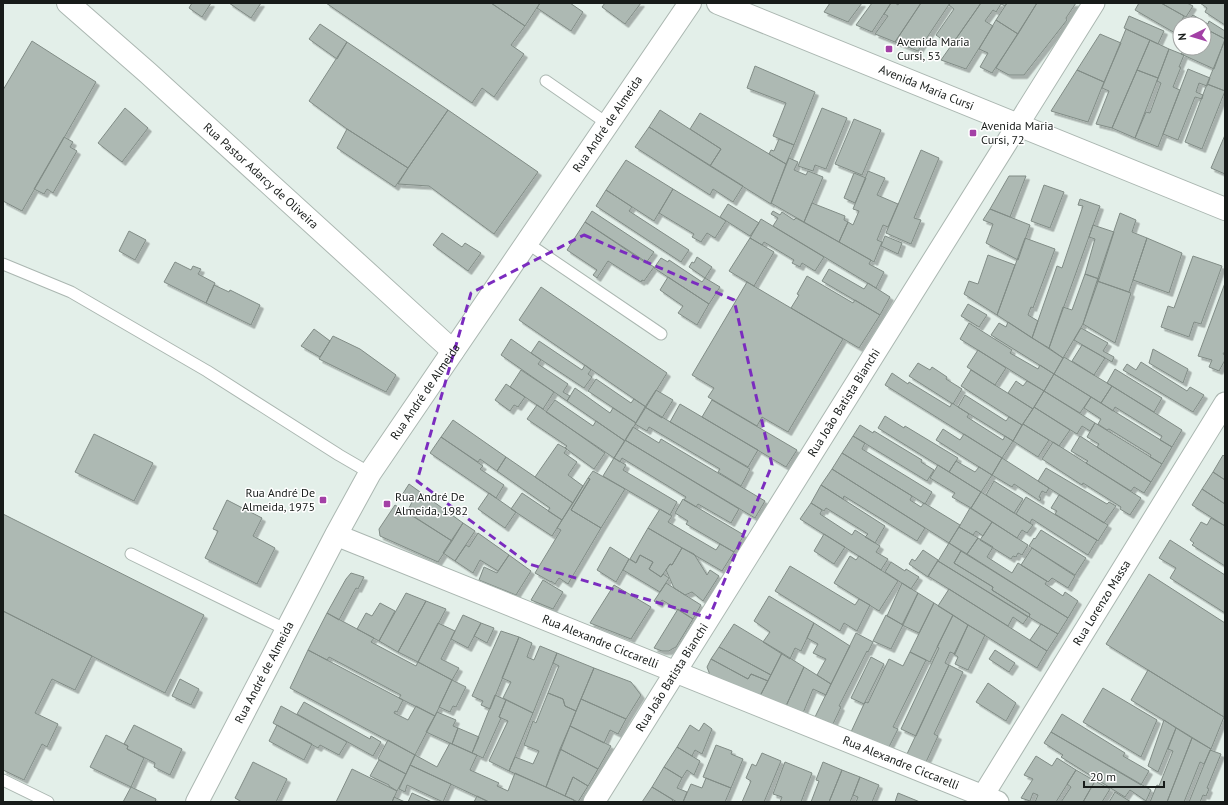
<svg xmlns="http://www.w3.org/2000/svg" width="1228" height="805" viewBox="0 0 1228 805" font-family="'PT Sans',sans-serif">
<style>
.building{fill:#adb9b3;stroke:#818c86;filter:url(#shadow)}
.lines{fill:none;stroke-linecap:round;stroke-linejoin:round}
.service-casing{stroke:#abb7b1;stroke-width:13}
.minor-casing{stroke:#abb7b1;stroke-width:23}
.tertiary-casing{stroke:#abb7b1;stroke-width:24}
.secondary-casing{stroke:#abb7b1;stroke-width:24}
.service{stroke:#fff;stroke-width:11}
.minor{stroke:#fff;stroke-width:21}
.tertiary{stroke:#fff;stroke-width:22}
.secondary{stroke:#fff;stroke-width:22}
.marked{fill:none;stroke:#7b2cbf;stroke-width:3;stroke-dasharray:8 5;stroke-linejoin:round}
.poi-dot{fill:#a340a6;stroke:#fff;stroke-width:1.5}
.labels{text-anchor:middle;stroke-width:3;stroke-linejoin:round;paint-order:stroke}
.poi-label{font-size:12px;fill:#171b19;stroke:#fff;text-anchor:start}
.street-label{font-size:12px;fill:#171b19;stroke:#fff}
</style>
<defs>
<filter id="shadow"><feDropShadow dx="3.5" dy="3.5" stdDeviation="0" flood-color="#0004"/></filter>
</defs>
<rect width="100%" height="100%" fill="#e3efe9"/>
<path class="building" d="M192,3H211L202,17L189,8Z
M229,3H261L251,18Z
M326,3H491L525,26L511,45L524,54L494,97L482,88L472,103Z
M491,3H540L525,26Z
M540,3H570L583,12L571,31L537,8Z
M605,3H641L625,24L602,7Z
M830,3H862L848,22L824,12Z
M872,3H891L872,32L856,25Z
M891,3H895L898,5L899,3H921L895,42L875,34L888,16L884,14Z
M921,3H950L918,51L895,42Z
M950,3H981L951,46L936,35L954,9L949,5Z
M981,3H1007L1005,6L1001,4L996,12L993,10L985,21L993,26L966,69L941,60Z
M1007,3H1037L1018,34L996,20Z
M1037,3H1076L1066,18L1067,20L1024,75H1009L996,68Z
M1139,3H1161L1184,16L1175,33L1135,10Z
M1161,3H1187L1193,6L1186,17Z
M1200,3H1225V25L1205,12L1207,8Z
M1193,15L1208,24L1209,21L1225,31V39L1204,28V24H1198L1189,19Z
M1129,16L1164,31L1158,44L1124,28Z
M996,20L1018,34L992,73L980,67L988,53L979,49Z
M320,24L347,42L337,59L309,39Z
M1204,28L1225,39L1214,69L1181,54L1185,48H1204Z
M1126,29L1150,40L1112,128L1096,124L1109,91L1102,88Z
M1100,34L1121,43L1104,82L1077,70Z
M1150,40L1169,49L1158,78L1137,70Z
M1225,40V91L1207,84Z
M32,41L96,82L22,211L3,201V90Z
M347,42L448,110L408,168L347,129L309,101Z
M1169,49L1184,55L1179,67H1181L1173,87L1180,90L1158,147L1135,138L1146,112L1150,113L1161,83L1157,81Z
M755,66L815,92L794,145L773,136L786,103L747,88Z
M1188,69L1210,78L1207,86L1199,83L1196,92L1203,95L1202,99L1195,97L1178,140L1163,134Z
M1077,70L1104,82L1088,122L1051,111Z
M1137,70L1158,78L1135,138L1112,128Z
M1207,84L1225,91L1202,149L1185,142Z
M125,108L148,128L122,162L98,143Z
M822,108L847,118L826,169L815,165L813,171L798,166Z
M448,110L538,172L494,234L429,186L398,184L408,168Z
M660,110L721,149L710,166L649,127Z
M700,113L786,164L771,204L710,166L721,149L690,129Z
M854,119L881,130L862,175L835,164Z
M649,127L743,186L733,202L713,189L710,195L635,147Z
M347,129L408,168L395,187L337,148Z
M1225,135V174L1211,168Z
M64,137L73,142L70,147L77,151L53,193L47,189L44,194L34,189Z
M779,139L794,145L786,164L769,154L771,150L774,151Z
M921,150L939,158L914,218L921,220L911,244L886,233Z
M789,158L798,162L794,170L806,175L808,171L823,177L804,222L771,203Z
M626,160L673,189L654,221L606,190Z
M868,171L885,178L877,195L898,204L888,227L883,225L877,240L882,242L874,262L839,242L848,222L853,225L859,211L853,209Z
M854,173L866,178L855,203L844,198Z
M1009,176H1026L1010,217L990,209Z
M1044,185L1064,192L1050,228L1031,221Z
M673,189L726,221L715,238L707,233L701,242L692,237L694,234L659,213Z
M606,190L632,207L629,211L689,250L681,262L596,206Z
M1080,199L1100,206L1049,348L1032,338L1057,266L1062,268L1083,206L1078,205Z
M812,203L845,216L844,220L848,222L839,242L804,222Z
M728,204L759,223L750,236L720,217Z
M990,209L1030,225L1018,260L986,243L993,224L983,220Z
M592,211L654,252L646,263L585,222Z
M773,211L780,215L782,212L794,220L796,218L871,260L869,264L884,272L876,288L773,226L778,218L771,214Z
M1120,213L1136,220L1132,232L1147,238L1129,292L1097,281Z
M761,219L824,257L815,271L802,263L800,267L792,263L794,260L764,242L762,245L750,238Z
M585,222L654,267L644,281L642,280L641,282L608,261L597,278L593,275L597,270L567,250Z
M1093,225L1114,232L1099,279L1085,274L1095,239L1089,237Z
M129,231L146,240L135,260L119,251Z
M442,233L462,247L465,243L481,253L468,271L433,245Z
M885,236L902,243L898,254L881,246Z
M750,238L774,252L754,286L729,271Z
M1025,238L1055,249L1033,308L1031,307L1028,315L1038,321L1032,338L997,315Z
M1147,238L1182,253L1169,293L1133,280Z
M988,255L1015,265L997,315L964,294L969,281L978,284Z
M1193,256L1222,266L1201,324L1194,322L1189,337L1161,327L1168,306L1174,308Z
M697,257L712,267L705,278L689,267L692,262L694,263Z
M661,258L668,262L669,260L702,282L705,278L720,287L709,304L654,268Z
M175,262L191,270L193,266L201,269L198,274L215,283L206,303L164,282Z
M829,269L864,289L868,283L890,297L880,315L822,281Z
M1085,274L1099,279L1083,324L1063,358L1049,348L1063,307L1072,310Z
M807,276L853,303L855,300L880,315L859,348L791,308L799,295L797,294Z
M668,277L709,304L697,325L678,313L683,306L660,290Z
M1097,281L1131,293L1115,343L1083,324Z
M747,282L843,339L788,432L762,417L757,426L708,397L714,388L692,375Z
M1225,283V351L1223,354L1225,355V360L1219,371L1209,367L1212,360L1198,356Z
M214,285L229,292L230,290L260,305L251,325L206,303Z
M541,287L667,373L646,407L519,320Z
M968,304L987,315L979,327L961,316Z
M1008,322L1063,358L1054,374L991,335L999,323L1006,327Z
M969,323L1012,350L1010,353L1038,369L1040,365L1054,374L1044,391L960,339Z
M1081,328L1108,343L1103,351L1114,357L1112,362L1074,340Z
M314,329L330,341L320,357L301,346Z
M333,336L360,349L396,375L386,392L319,359Z
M511,339L541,360L538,364L568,384L563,392L570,396L567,401L501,355Z
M539,341L582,370L585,365L591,370L588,374L592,377L584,388L531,353Z
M1082,345L1105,358L1094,375L1072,361Z
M1153,349L1188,369L1183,383L1149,363Z
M978,350L1006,368L995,385L967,367Z
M1064,357L1112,386L1101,403L1054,374Z
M1141,362L1187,391L1190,387L1204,395L1193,412L1123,370L1127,364L1136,370Z
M918,363L930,370L932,367L947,377L946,379L962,389L953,404L909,376Z
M1115,369L1162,398L1154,412L1107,383Z
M521,370L554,392L543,409L510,387Z
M971,370L1033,409L1022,425L961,386Z
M892,373L908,384L909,382L950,407L952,403L969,414L967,417L1003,440L1005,436L1013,441L1002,458L885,385Z
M1054,374L1091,397L1080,413L1044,391Z
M596,379L631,403L634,399L646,407L636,423L588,391Z
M1016,381L1023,386L1027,381L1044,391L1033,409L1008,393Z
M506,384L525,397L518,407L514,405L510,411L495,400Z
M1112,386L1182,430L1172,447L1160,440L1162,436L1115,407L1113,411L1101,403Z
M575,388L610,413L613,408L636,423L625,441L567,401Z
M656,390L673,400L662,418L645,407Z
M1044,391L1095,423L1090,431L1082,426L1077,434L1034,407Z
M965,395L1006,421L1009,417L1022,425L1013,441L958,407Z
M1091,397L1172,447L1162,464L1150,457L1151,455L1109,429L1107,430L1098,424L1101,419L1084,408Z
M555,400L593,426L596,421L625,441L614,458L546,412Z
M712,400L797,450L786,467L702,417Z
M680,404L758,450L748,467L670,422Z
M537,405L605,453L594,469L565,448L567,446L527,419Z
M645,407L750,469L741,486L718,472L720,469L649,427L647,431L635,424Z
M1034,407L1070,430L1059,446L1023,424Z
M885,416L904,428L905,426L958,458L949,472L878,428Z
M453,420L506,457L497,471L480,459L478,462L441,437Z
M1095,423L1162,464L1151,482L1097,447L1099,444L1087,437Z
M1023,424L1049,440L1038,457L1013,441Z
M860,425L873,433L874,431L922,460L921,462L934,470L927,481L853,436Z
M633,427L659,443L661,439L765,501L755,518L625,440Z
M943,429L960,440L964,434L1002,458L992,475L936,440Z
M94,434L153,463L134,501L75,472Z
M853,436L865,443L862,449L932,492L925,504L842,453Z
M1080,436L1151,482L1144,493L1134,487L1131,491L1086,463L1088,461L1071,451Z
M441,437L483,466L480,469L504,485L496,498L430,453Z
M625,440L739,509L731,523L698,504L696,507L684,500L686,497L622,458L620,462L614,458Z
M1053,442L1141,498L1130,515L1120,509L1121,507L1083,483L1082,485L1042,459Z
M558,444L567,449L564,453L577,462L568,475L583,486L573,503L535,477Z
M842,453L912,496L910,500L921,507L924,503L960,525L949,543L832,469Z
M1223,455L1225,457V480L1213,472Z
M506,457L573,503L562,520L548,511L550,508L497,471Z
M614,458L626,465L623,470L677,502L670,515L603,476Z
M1002,458L1049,488L1046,493L1042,491L1039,497L1041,498L1040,501L1014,484L1012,487L992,475Z
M956,461L975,472L979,467L992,475L981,492L949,472Z
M938,465L981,492L971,508L952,497L955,493L930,478Z
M1046,468L1107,504L1109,502L1116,506L1104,523L1038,481Z
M832,469L925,528L917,541L844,496L843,499L821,485Z
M593,471L625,489L601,528L571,510L590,479L588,478Z
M1213,472L1225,480V504L1202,489Z
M588,478L590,479L571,510L601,528L568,584L559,578L555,584L551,581V582L535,573L561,530L557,528Z
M994,481L1023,499L1014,513L986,495Z
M409,484L463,523L452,541L407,512L412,502L402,495Z
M821,485L885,526L875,543L865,537L868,534L826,508L824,511L811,503Z
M1202,489L1225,504V526L1192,505Z
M981,492L1033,525L1027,533L1022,530L1017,538L971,508Z
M489,493L516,512L505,528L478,509Z
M522,493L562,520L552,536L511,509Z
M1059,495L1108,525L1098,541L1055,514L1057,511L1051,508Z
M1026,497L1097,540L1088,555L1032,519L1030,523L1016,514Z
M683,499L744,535L734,552L686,524L688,521L675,513Z
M227,500L262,518L253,536L275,548L257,584L205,558L218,531L213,529Z
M811,503L822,510L820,514L852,535L855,530L880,546L876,552L888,559L881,570L800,519Z
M395,505L452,541L438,562L380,536L379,529Z
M970,508L992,522L983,536L976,531L973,535L959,527Z
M660,509L672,516L668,522L716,550L720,544L734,552L722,571L648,528Z
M3,514L204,615L165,693L3,611Z
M1211,518L1225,526V566L1192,545L1194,543L1190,540L1201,522L1207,525Z
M992,522L1028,545L1022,555L1018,553L1016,557L1013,556L1011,559L980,540Z
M463,523L475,531L455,561L443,553Z
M959,527L978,538L967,554L949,543Z
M648,528L682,548L672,565L670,564L661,577L649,569L653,562L640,555L636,563L630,559Z
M1041,530L1086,558L1075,575L1029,546L1034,538L1035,539Z
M478,533L509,555L498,571L480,560L473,573L455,561L466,545L469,547Z
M824,534L845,547L834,564L814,551Z
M978,538L993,547L987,557L1012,573L1018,563L1047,581L1045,584L1063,596L1065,592L1078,601L1068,618L967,554Z
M1170,540L1225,575V613L1170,578L1176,568L1159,558Z
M949,543L961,551L954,563L993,587L992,590L1030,614L1029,617L938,561Z
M610,547L629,559L616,582L597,570Z
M682,548L694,554L707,575L710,570L719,576L703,601L692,592L685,595L674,588L666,570L670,564L672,565Z
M1032,548L1075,576L1068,588L1052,578L1048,582L1021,565Z
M923,550L938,560L928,577L909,564L912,559L915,561Z
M961,551L1068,618L1058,634L1029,617L1030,614L992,590L993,587L954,563Z
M509,555L531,571L516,595L479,580L484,567L497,573Z
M640,555L653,562L649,569L661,577L663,574L669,578L660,592L623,570L629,559L636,563Z
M850,556L856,560L859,556L898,581L879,611L834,583Z
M938,561L1028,617L1023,624L1013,617L1008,626L928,576Z
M891,562L905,571L906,569L919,577L911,589L885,572Z
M790,566L855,605L859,599L870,605L857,631L844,623L840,631L775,591Z
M351,573L364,577L358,589L356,588L339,620L327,613L346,579Z
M1149,574L1225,623L1224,717L1106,644Z
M543,580L563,592L553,609L531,600Z
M666,583L701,605L693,619L662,600L659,604L654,601Z
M902,583L918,593L903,625L887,616Z
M614,585L651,607L631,639L590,623Z
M949,589L1047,651L1037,668L938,606Z
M406,593L426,601L398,652L379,641Z
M918,593L934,603L919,633L902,625Z
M769,596L814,623L801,651L795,648L790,659L763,642L770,632L754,621Z
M426,601L446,609L418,662L398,652Z
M380,603L395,611L379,641L357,629L366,613L372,616Z
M934,603L953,615L930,662L910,652Z
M678,609L693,619L676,647L672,649L669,651H662L654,648Z
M3,611L92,656L75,690L52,679L35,713L58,724L47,747L42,744L24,780L3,770Z
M327,613L374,638L371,642L416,666L418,662L452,680L435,716L399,698L401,695L329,657L327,660L308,650Z
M463,615L481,623L468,648L451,639Z
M886,615L903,625L891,649L873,641Z
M953,615L968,625L955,654L950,652L945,663L949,665L916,736L901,729L939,648L937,647Z
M438,623L455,631L441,659L459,668L452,680L418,662Z
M481,623L494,628L487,643L474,636Z
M814,623L850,646L831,684L817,675L826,659L813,653L818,644L807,638Z
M734,624L782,653L771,675L719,647Z
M1041,624L1058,634L1047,651L1030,640Z
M968,625L985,635L968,670L955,664L958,657L954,654Z
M501,631L519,637L490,709L481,705L483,701L472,696Z
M856,633L873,642L868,652L867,651L839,706L841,707L833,724L815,717Z
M519,637L532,643L527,657L534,660L540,646L557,653L533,713L503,698L511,682L502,678Z
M719,647L771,675L768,681L751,674L748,679L711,659Z
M308,650L403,700L397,712L395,711L394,713L408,720L416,706L435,716L415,755L290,688Z
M995,650L1015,663L1009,672L989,659Z
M910,652L926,660L893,727L898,729L889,747L851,732L864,704L866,702L868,703L889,659L903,666Z
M557,653L594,668L576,711L565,706L563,699L548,693L559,666L553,663Z
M782,653L804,667L786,706L760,696Z
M871,657L884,664L864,704L851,698Z
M711,659L748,679L751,674L768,681L760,696L715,677L710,675L707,667Z
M949,665L963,672L934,734L938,736L926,762L907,754Z
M804,667L831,684L826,695L813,689L803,713L786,706Z
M594,668L631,682L641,695L626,719L581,699Z
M1148,670L1224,717L1211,749L1131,700Z
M180,679L199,689L191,705L172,696Z
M452,680L466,687L456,707L453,706L450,712L439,707Z
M988,683L1016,703L1006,721L976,702Z
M1103,688L1157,720L1141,757L1083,722Z
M548,693L563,699L565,706L576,711L546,787L509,771L515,757L533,764L539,751L524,745L533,721L536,723Z
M495,695L506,700L499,717L501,718L483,758L472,753Z
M581,699L626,719L618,734L610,730L604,743L570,726Z
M506,700L533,713L509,771L489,761L508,721L499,717Z
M304,702L370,739L371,736L381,742L373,756L297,714Z
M281,706L347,742L339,755L320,745L318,748L273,723Z
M437,712L456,720L453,726L458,728L452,744L426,732Z
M1062,714L1125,753L1123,756L1149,771L1141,785L1051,732Z
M1164,720L1176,728L1158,772L1148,766Z
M704,723L712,729L702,754L695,750L692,756L677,747L690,725L699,731Z
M134,725L182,749L170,775L154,767L155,763L127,749L128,746L124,744Z
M277,725L312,744L304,760L269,741Z
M570,726L611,746L598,769L560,749Z
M458,728L479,737L472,753L452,744Z
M1176,728L1192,738L1167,802H1150L1157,785L1159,786L1173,751L1168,749Z
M1051,732L1151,790L1146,801L1130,790L1125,797L1061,757L1063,755L1044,743Z
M106,735L128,746L127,749L144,758L131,787L90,767Z
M1192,738L1211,749L1204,764L1200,762L1184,802H1167Z
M388,740L415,755L406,774L378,759Z
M450,743L477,755L470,770L499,783L497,786L508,791L515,773L574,800L573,802H489L410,765L415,755L437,767Z
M716,745L732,751L731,754L743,759L731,788L703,777Z
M677,747L700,761L694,775L687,770L682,778L664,767Z
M560,749L598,769L588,786L573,777L565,796L546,787Z
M1210,750L1221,754L1207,788L1209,789L1206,796L1203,795L1200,802H1189Z
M762,753L781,761L764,802H742L751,781L746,778L752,764L756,766Z
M1036,756L1052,766L1057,758L1076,770L1056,802H1035L1038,795L1033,793L1030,801L1021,798L1033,779L1024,775Z
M379,760L406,774L397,791L389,786V785L370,776Z
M253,762L287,779L276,802H242L235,798Z
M785,762L812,773L801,802H780L782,797L773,794Z
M823,762L842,770L829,802H811L819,781L816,780Z
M410,765L451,784L443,802L407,785L405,792L399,789Z
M664,767L682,778L677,788L687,792L683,802H677L652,787Z
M352,769L397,791L392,802H336Z
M842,770L860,777L853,795L850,802H829Z
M1076,770L1095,781L1083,802H1061L1071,787L1067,784Z
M573,777L588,786L578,802L565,796Z
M860,777L879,785L872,802H856L858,797L853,795Z
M706,778L731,788L725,802H683L691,784L702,788Z
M1095,781L1110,789L1102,802H1083Z
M131,787L156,799L155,802H123Z
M652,787L673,800L671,802H642Z
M1115,792L1131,802H1109Z
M412,793L432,802H408Z
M898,793L920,802H895Z
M477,796L489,802H474Z
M394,797L405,802H392Z"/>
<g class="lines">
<g class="service-casing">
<path id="service" d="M546,81L608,124
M527,243L661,334
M3,264L71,292L207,371L339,455L370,473
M131,554L287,630
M3,780L48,802"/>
</g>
<g class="minor-casing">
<g id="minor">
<path id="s1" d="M336,535L998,802"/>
<path id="s2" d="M594,802L1094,3"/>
<path id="s3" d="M979,802L1225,403"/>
</g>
</g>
<g class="tertiary-casing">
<g id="tertiary">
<path id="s4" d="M68,3L148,73L453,351"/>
<path id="s5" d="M718,3L1225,209"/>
</g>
</g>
<g class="secondary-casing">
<g id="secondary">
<path id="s6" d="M197,802L336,535L370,473L690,3"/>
</g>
</g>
<use href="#service" class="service"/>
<use href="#minor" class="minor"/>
<use href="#tertiary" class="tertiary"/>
<use href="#secondary" class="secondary"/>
</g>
<path class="marked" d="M584,235L734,300L772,465L709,618L529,564L417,481L471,293Z"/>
<g class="poi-dot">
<rect x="885" y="45" width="8" height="8" rx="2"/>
<rect x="969" y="129" width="8" height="8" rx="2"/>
<rect x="319" y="496" width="8" height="8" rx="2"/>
<rect x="383" y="500" width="8" height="8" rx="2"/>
</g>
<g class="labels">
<g class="poi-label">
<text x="897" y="46">Avenida Maria<tspan x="897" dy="14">Cursi, 53</tspan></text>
<text x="981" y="130">Avenida Maria<tspan x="981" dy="14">Cursi, 72</tspan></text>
<text x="315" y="497" text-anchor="end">Rua André De<tspan x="315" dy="14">Almeida, 1975</tspan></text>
<text x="395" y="501">Rua André De<tspan x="395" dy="14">Almeida, 1982</tspan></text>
</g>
<g class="street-label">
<text dy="4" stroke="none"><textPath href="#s5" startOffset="225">Avenida Maria Cursi</textPath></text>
<text dy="4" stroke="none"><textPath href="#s6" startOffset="794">Rua André de Almeida</textPath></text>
<text dy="4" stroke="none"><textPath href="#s4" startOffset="259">Rua Pastor Adarcy de Oliveira</textPath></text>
<text dy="4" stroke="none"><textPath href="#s6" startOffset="470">Rua André de Almeida</textPath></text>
<text dy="4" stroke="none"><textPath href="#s2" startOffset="471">Rua João Batista Bianchi</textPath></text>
<text dy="4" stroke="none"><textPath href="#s3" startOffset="234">Rua Lorenzo Massa</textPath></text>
<text dy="4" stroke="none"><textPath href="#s1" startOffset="285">Rua Alexandre Ciccarelli</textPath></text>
<text dy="4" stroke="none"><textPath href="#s6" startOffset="146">Rua André de Almeida</textPath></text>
<text dy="4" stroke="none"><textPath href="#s2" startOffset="147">Rua João Batista Bianchi</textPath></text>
<text dy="4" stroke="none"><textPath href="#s1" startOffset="609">Rua Alexandre Ciccarelli</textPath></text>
</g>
</g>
<rect width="1228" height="805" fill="none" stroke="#171b19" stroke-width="8"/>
<g transform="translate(1192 36) rotate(265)"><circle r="19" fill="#ffffff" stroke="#a2a4a3"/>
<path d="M0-3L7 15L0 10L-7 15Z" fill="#a340a6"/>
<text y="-6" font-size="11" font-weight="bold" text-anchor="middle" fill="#171b19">N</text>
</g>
<path d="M1084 781v6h80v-6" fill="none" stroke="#171b19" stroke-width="2"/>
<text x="1090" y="781" font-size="12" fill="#171b19" stroke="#ffffff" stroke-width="3" paint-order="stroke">20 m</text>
</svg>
